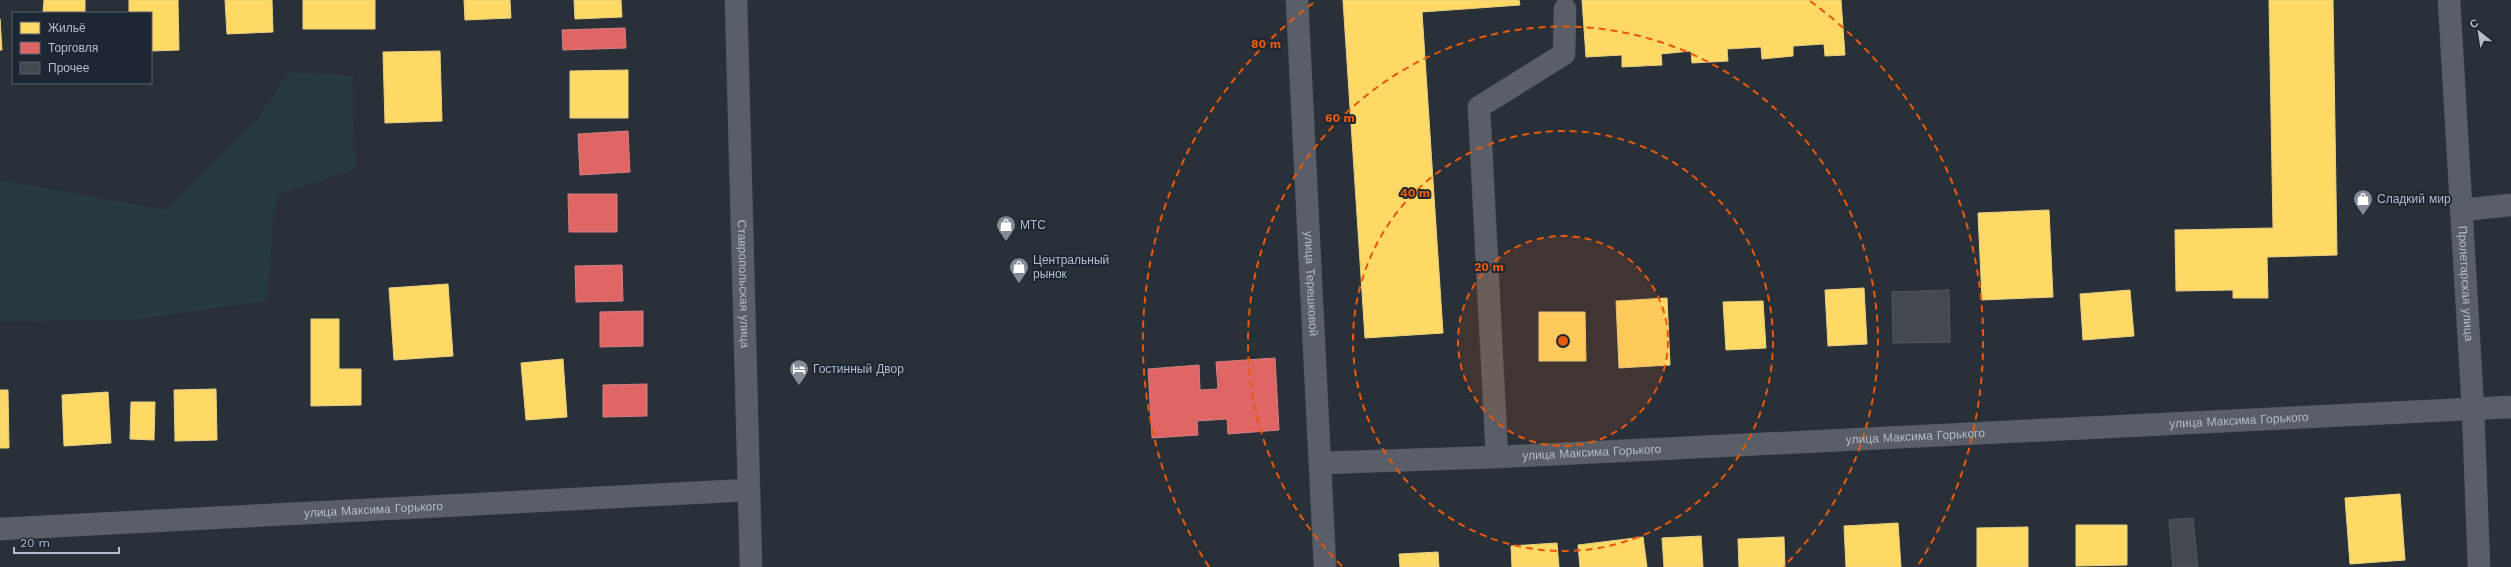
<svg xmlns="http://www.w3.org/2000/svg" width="2511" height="567" viewBox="0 0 2511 567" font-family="'Work Sans',sans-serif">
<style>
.green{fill:#273a3e}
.homes{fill:#ffd966;stroke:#e8d084}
.shops{fill:#e06666;stroke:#d38084}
.building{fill:#444950;stroke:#52575f}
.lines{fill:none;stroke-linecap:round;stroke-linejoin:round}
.minor-casing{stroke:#484c53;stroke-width:23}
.minor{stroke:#5a5e66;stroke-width:22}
.ring{fill:none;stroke:#e8590c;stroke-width:2;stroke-dasharray:7 5}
.labels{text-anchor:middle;stroke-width:4;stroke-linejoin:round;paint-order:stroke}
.poi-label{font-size:12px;fill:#b4bcc9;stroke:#1d2633;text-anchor:start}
.street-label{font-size:12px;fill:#b4bcc9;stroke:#1d2633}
.centre{fill:#e8590c;stroke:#1d2633;stroke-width:2}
.ring-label{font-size:12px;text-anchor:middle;font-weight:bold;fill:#e8590c;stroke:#1d2633;stroke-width:4;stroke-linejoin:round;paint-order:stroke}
</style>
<rect width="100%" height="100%" fill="#2a3038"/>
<path class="green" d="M289,72L353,76L355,169L276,196L267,301L131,320L0,321V180L166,210L257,120Z"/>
<path class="homes" d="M44,0H85V13H43Z
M129,0H178L179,50L151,51V13H129Z
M225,0H272L273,32L227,34Z
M303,0H375V29H303Z
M464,0H510L511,18L465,20Z
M574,0H621L622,17L575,19Z
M1343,0H1519L1520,5L1422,12L1443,333L1365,338Z
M1582,0H1841L1845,55L1825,56L1824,44L1793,46V56L1762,59L1761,47L1727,49L1728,61L1692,63L1691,51L1661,54L1662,65L1622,67V55L1586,57Z
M2269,0H2333L2337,255L2267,257L2268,298H2233V290L2176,291L2175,230L2273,228Z
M0,19L2,50H0Z
M440,51L442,121L385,123L383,52Z
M628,70V118H570V71Z
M2049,210L2053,297L1982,300L1978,213Z
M448,284L453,356L394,360L389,288Z
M1864,288L1867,344L1828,346L1825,290Z
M2130,290L2134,336L2083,340L2080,294Z
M1667,298L1670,365L1619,368L1616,301Z
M1763,301L1766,348L1726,350L1723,302Z
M1539,312H1585L1586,361H1539Z
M311,319H339V369H361V405L311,406Z
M563,359L567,417L526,420L521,363Z
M216,389L217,440L175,441L174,390Z
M0,390H8L9,448H0Z
M108,392L111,443L64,446L62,395Z
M131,402H155L154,440L130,439Z
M2400,494L2405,560L2350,564L2345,498Z
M1898,523L1901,567H1846L1844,526Z
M2076,525H2127V565L2076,566Z
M2028,527V567H1977V528Z
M1701,536L1703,567H1664L1662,538Z
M1643,537L1647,567H1580L1578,545Z
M1784,537L1785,567H1739L1738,539Z
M1557,543L1559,567H1512L1511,546Z
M1438,552L1439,567H1400L1399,554Z"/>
<path class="shops" d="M625,28L626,48L563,50L562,30Z
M628,131L630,172L580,175L578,134Z
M568,194H617V232H569Z
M622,265L623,301L576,302L575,266Z
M643,311V346L600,347V312Z
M1275,358L1279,430L1228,434L1227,419L1197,421L1198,435L1152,438L1148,369L1199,365L1200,390L1218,389L1216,362Z
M647,384V416L603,417V385Z"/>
<path class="building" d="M1949,290L1950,342L1893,343L1892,292Z
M2193,518L2198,567H2173L2169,520Z"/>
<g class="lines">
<g class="minor-casing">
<g id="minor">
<path id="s1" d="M736,0L751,567"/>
<path id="s2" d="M1297,0L1325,567"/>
<path id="s3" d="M2449,0L2473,409L2479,567"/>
<path d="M2462,210L2511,205"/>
<path d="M1497,457L1479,107L1564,54L1565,9"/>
<path id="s4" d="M1320,463L1497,457L2511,407"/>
<path id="s5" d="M0,529L748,490"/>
</g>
</g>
<use href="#minor" class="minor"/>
</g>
<circle cx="1563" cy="341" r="105" fill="#e8590c" fill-opacity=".12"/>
<g class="ring">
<circle cx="1563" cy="341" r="105"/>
<circle cx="1563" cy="341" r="210"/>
<path d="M1342 566A315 315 0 1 1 1784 566"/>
<path d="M1209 567A420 420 0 0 1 1316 1M1810 1A420 420 0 0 1 1917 567"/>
</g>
<defs>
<g id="shop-pin" transform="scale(1)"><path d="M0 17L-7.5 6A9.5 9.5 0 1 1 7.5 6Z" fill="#848b96" stroke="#1d2633"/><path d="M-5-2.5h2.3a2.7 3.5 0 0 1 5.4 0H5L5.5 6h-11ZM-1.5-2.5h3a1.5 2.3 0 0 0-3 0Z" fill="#fff"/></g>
<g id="hotel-pin" transform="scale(1)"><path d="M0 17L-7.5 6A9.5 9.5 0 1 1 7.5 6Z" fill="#848b96" stroke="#1d2633"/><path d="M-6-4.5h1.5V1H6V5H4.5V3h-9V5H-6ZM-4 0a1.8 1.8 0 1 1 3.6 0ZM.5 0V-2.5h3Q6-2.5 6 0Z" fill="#fff"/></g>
</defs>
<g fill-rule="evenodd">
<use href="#shop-pin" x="2363" y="199"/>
<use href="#shop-pin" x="1006" y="225"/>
<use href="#shop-pin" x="1019" y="267"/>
<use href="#hotel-pin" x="799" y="369"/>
</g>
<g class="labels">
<g class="poi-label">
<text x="2377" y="203">Сладкий мир</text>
<text x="1020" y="229">МТС</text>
<text x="1033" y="264">Центральный<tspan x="1033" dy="14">рынок</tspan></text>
<text x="813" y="373">Гостинный Двор</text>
</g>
<g class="street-label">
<text dy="4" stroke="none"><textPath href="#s2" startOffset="284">улица Терешковой</textPath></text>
<text dy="4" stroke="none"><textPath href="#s3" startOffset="284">Пролетарская улица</textPath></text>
<text dy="4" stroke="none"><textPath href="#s1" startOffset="284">Ставропольская улица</textPath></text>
<text dy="4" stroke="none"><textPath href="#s4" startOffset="920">улица Максима Горького</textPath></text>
<text dy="4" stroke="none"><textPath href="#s4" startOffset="596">улица Максима Горького</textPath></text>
<text dy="4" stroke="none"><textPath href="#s4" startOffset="272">улица Максима Горького</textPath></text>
<text dy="4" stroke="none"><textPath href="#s5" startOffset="374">улица Максима Горького</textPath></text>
</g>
</g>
<circle cx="1563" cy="341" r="6" class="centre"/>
<g class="ring-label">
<text x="1266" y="48">80 m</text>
<text x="1340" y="122">60 m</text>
<text x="1415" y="197">40 m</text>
<text x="1489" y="271">20 m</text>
</g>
<rect x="12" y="12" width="140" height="72" fill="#1d2633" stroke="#59626f"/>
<rect x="20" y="22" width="20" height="12" fill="#ffd966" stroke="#59626f"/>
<text x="48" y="32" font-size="12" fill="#b4bcc9">Жильё</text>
<rect x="20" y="42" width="20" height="12" fill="#e06666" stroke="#59626f"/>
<text x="48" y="52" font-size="12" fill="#b4bcc9">Торговля</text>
<rect x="20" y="62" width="20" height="12" fill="#444950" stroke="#59626f"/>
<text x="48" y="72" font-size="12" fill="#b4bcc9">Прочее</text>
<g transform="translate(2479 32) rotate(330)" stroke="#1d2633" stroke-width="3" paint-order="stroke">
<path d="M0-3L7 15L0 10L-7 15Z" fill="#b4bcc9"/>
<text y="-6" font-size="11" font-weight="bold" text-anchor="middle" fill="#b4bcc9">С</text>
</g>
<path d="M14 547v6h105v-6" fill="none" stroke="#b4bcc9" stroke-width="2"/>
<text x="20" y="547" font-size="12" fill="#b4bcc9" stroke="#1d2633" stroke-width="3" paint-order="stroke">20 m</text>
</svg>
